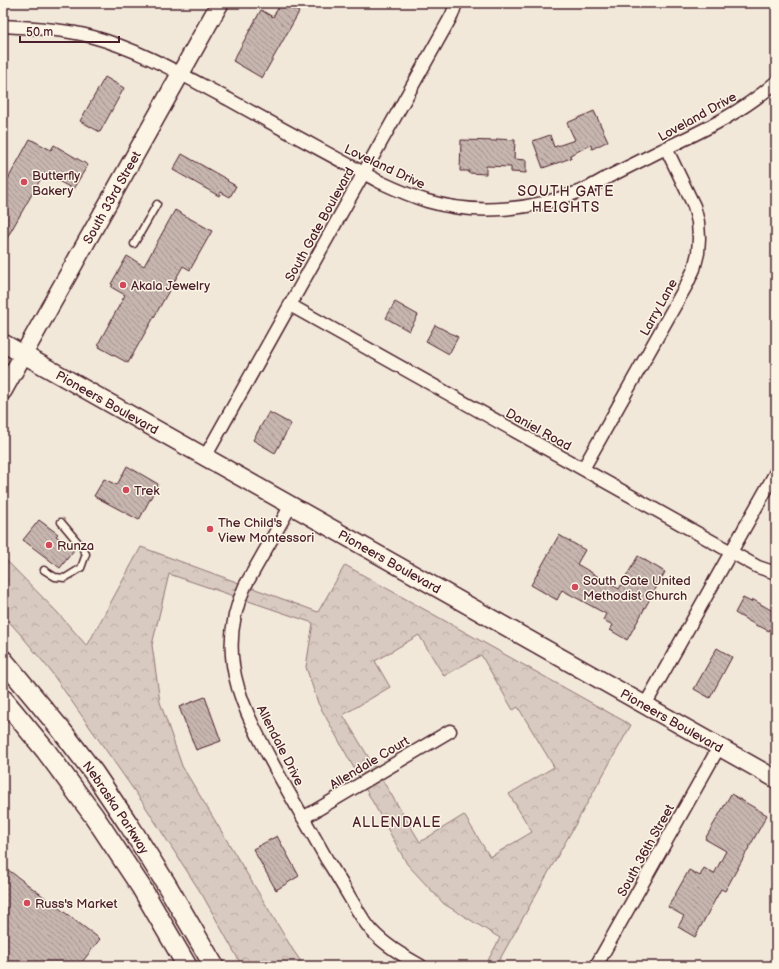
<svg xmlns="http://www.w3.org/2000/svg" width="779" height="969" viewBox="0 0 779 969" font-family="'Balsamiq Sans',sans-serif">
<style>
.forest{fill:url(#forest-crowns);stroke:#917476;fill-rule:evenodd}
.building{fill:url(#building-back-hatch);stroke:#4a1f2b}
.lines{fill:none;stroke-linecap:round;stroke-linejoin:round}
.service-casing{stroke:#4a1f2b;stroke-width:9}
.minor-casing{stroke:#4a1f2b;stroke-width:15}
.secondary-casing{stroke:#4a1f2b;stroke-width:20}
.primary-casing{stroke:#4a1f2b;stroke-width:22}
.service{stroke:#fcf5e5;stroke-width:6}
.minor{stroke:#fcf5e5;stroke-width:12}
.secondary{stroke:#fcf5e5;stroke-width:17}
.primary{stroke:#fcf5e5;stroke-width:19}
.poi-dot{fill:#d1495b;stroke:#fcf5e5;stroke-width:1.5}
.labels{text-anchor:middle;stroke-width:3;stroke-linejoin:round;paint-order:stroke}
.street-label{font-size:13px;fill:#4a1f2b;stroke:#fcf5e5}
.poi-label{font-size:13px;fill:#4a1f2b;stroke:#fcf5e5;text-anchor:start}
.neighbourhood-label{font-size:14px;letter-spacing:1px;fill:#4a1f2b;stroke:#fcf5e5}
</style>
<defs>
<pattern id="forest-crowns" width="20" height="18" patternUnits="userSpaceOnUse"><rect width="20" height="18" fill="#d8cac0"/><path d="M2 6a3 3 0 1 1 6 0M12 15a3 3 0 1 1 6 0" fill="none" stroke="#bbada5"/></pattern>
<pattern id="building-back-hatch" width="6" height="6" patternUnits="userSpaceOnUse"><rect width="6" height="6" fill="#c7b6af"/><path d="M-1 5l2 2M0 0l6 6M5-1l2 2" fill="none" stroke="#a4938f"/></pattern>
</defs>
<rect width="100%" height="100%" fill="#f1e8da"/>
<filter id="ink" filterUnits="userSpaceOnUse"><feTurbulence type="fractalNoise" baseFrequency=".025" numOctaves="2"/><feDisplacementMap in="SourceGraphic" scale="8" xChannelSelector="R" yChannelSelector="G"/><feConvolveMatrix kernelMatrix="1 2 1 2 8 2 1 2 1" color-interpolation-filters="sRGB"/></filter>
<g filter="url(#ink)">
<path class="forest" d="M141,547L318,612L345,565L631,725L496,966H485L500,938L444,904L407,864L318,703L306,667L313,623L169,574L152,645L160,702L182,766L293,950L304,966H242L203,896L143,803L49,669L21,635L3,615V557L57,612L87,646ZM419,635L444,676L481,655L513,710L518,707L554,767L509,794L532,832L490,857L464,815L420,842L343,715L390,687L375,661Z"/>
<path class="building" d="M281,3H283L299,12L262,78L233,61L261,10L273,17Z
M105,77L124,88L100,132L80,121Z
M594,111L608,141L592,149L591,145L570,155L571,158L543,168L533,141L550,135L554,147L575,140L567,123Z
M30,139L51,150L54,145L88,165L73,189L44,173L3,245V188Z
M497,139L515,140L514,159L526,160V173L511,172V167L486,166V174L468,173L469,171H460L461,140L497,141Z
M182,154L228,180L227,181L236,186L230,197L221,192L219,196L173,170Z
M175,210L212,231L190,270L183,266L128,363L99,347L100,345L98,344L125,295L111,287L113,285L111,284L127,256L144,266Z
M395,302L418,315L409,331L386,318Z
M435,325L458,337L449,354L426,341Z
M269,412L291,424L275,453L253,440Z
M127,466L158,484L139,520L94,496L104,479L117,485Z
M39,520L58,534L56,536L74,550L60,568L23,540Z
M559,535L585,550L577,564L619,589L638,556L665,572L627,640L610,630L613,625L603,620L606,614L562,590L557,600L531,585Z
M743,598L751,602L752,599L776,613V622L772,630L770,629L769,631L759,626V627L735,613Z
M717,648L732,657L710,698L694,689Z
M205,697L221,741L196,750L179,707Z
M731,794L767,815L725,891L721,889L695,937L678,927L684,916L668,907L689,870L700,876L704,868L714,874L726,851L705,839Z
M277,836L299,876L276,890L253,849Z
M3,866L100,939L79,966H3Z"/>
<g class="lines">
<g class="service-casing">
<path id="service" d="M134,244L157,204
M44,570L55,577L65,578L81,568L86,554L81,546L61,522"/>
</g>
<g class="minor-casing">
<path id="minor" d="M3,26C33,28 64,29 93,37C141,50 184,76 228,99C278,127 329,154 380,182C395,189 411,196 427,201C478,216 533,210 581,191C591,187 599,182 608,177C626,168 644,159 662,150C702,131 743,112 776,82
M290,305L731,552L758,567L776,573
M205,457L452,15L456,3
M583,469L687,284L694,269L698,253L699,238L698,222L694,206L666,148
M291,505L245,586C234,610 229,637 233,665C238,701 258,736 275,768C292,799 310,829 327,860C335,872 342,884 349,896C356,908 363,921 372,931C386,946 404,956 421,966
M645,705L776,472
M303,818L450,731
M596,966L719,747"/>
</g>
<g class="secondary-casing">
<g id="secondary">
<path id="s1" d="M3,343L776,779"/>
<path id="s2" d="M3,391L220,3"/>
</g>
</g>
<g class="primary-casing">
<g id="primary">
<path id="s3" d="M3,660L62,731L94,773L129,825L165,882L214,966"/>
<path d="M3,699L46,751L94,816L141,887L187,966"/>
</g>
</g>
<use href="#service" class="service"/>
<use href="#minor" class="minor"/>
<use href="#secondary" class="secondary"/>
<use href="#primary" class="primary"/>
</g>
</g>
<g class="poi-dot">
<circle cx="24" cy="182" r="4"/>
<circle cx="123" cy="285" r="4"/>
<circle cx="126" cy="490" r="4"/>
<circle cx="210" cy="529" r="4"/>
<circle cx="49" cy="545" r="4"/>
<circle cx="575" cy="587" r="4"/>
<circle cx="27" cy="903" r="4"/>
</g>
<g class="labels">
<g class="street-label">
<text transform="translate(697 116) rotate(-29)" y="5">Loveland Drive</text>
<text transform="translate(385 166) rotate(25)" y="5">Loveland Drive</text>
<text dy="5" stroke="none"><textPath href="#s2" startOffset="222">South 33rd Street</textPath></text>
<text transform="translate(319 224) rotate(-61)" y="5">South Gate Boulevard</text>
<text transform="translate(658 307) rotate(-61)" y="5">Larry Lane</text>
<text dy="5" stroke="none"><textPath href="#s1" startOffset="120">Pioneers Boulevard</textPath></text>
<text transform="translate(539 429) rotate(29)" y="5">Daniel Road</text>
<text dy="5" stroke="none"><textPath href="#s1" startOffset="444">Pioneers Boulevard</textPath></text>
<text dy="5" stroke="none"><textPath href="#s1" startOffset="768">Pioneers Boulevard</textPath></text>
<text transform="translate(281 745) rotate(63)" y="5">Allendale Drive</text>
<text transform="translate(369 762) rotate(-31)" y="5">Allendale Court</text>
<text dy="5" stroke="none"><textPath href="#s3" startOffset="186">Nebraska Parkway</textPath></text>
<text transform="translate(645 850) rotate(-61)" y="5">South 36th Street</text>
</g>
<g class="poi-label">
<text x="32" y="180">Butterfly<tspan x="32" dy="15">Bakery</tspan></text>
<text x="131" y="290">Akala Jewelry</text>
<text x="134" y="495">Trek</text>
<text x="218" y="527">The Child's<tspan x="218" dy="15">View Montessori</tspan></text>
<text x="57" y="550">Runza</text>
<text x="583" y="585">South Gate United<tspan x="583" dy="15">Methodist Church</tspan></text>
<text x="35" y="908">Russ's Market</text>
</g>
<g class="neighbourhood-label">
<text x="566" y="196">SOUTH GATE<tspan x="566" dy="16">HEIGHTS</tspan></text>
<text x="397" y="827">ALLENDALE</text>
</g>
</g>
<rect width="779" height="969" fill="none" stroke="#fcf5e5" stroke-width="16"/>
<rect x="8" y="8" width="763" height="953" fill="none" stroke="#4a1f2b" stroke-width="1.5" filter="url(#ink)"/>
<path d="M20 36v6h99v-6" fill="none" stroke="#4a1f2b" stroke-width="2"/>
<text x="26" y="36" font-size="12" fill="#4a1f2b" stroke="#fcf5e5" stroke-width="3" paint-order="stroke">50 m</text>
</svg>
